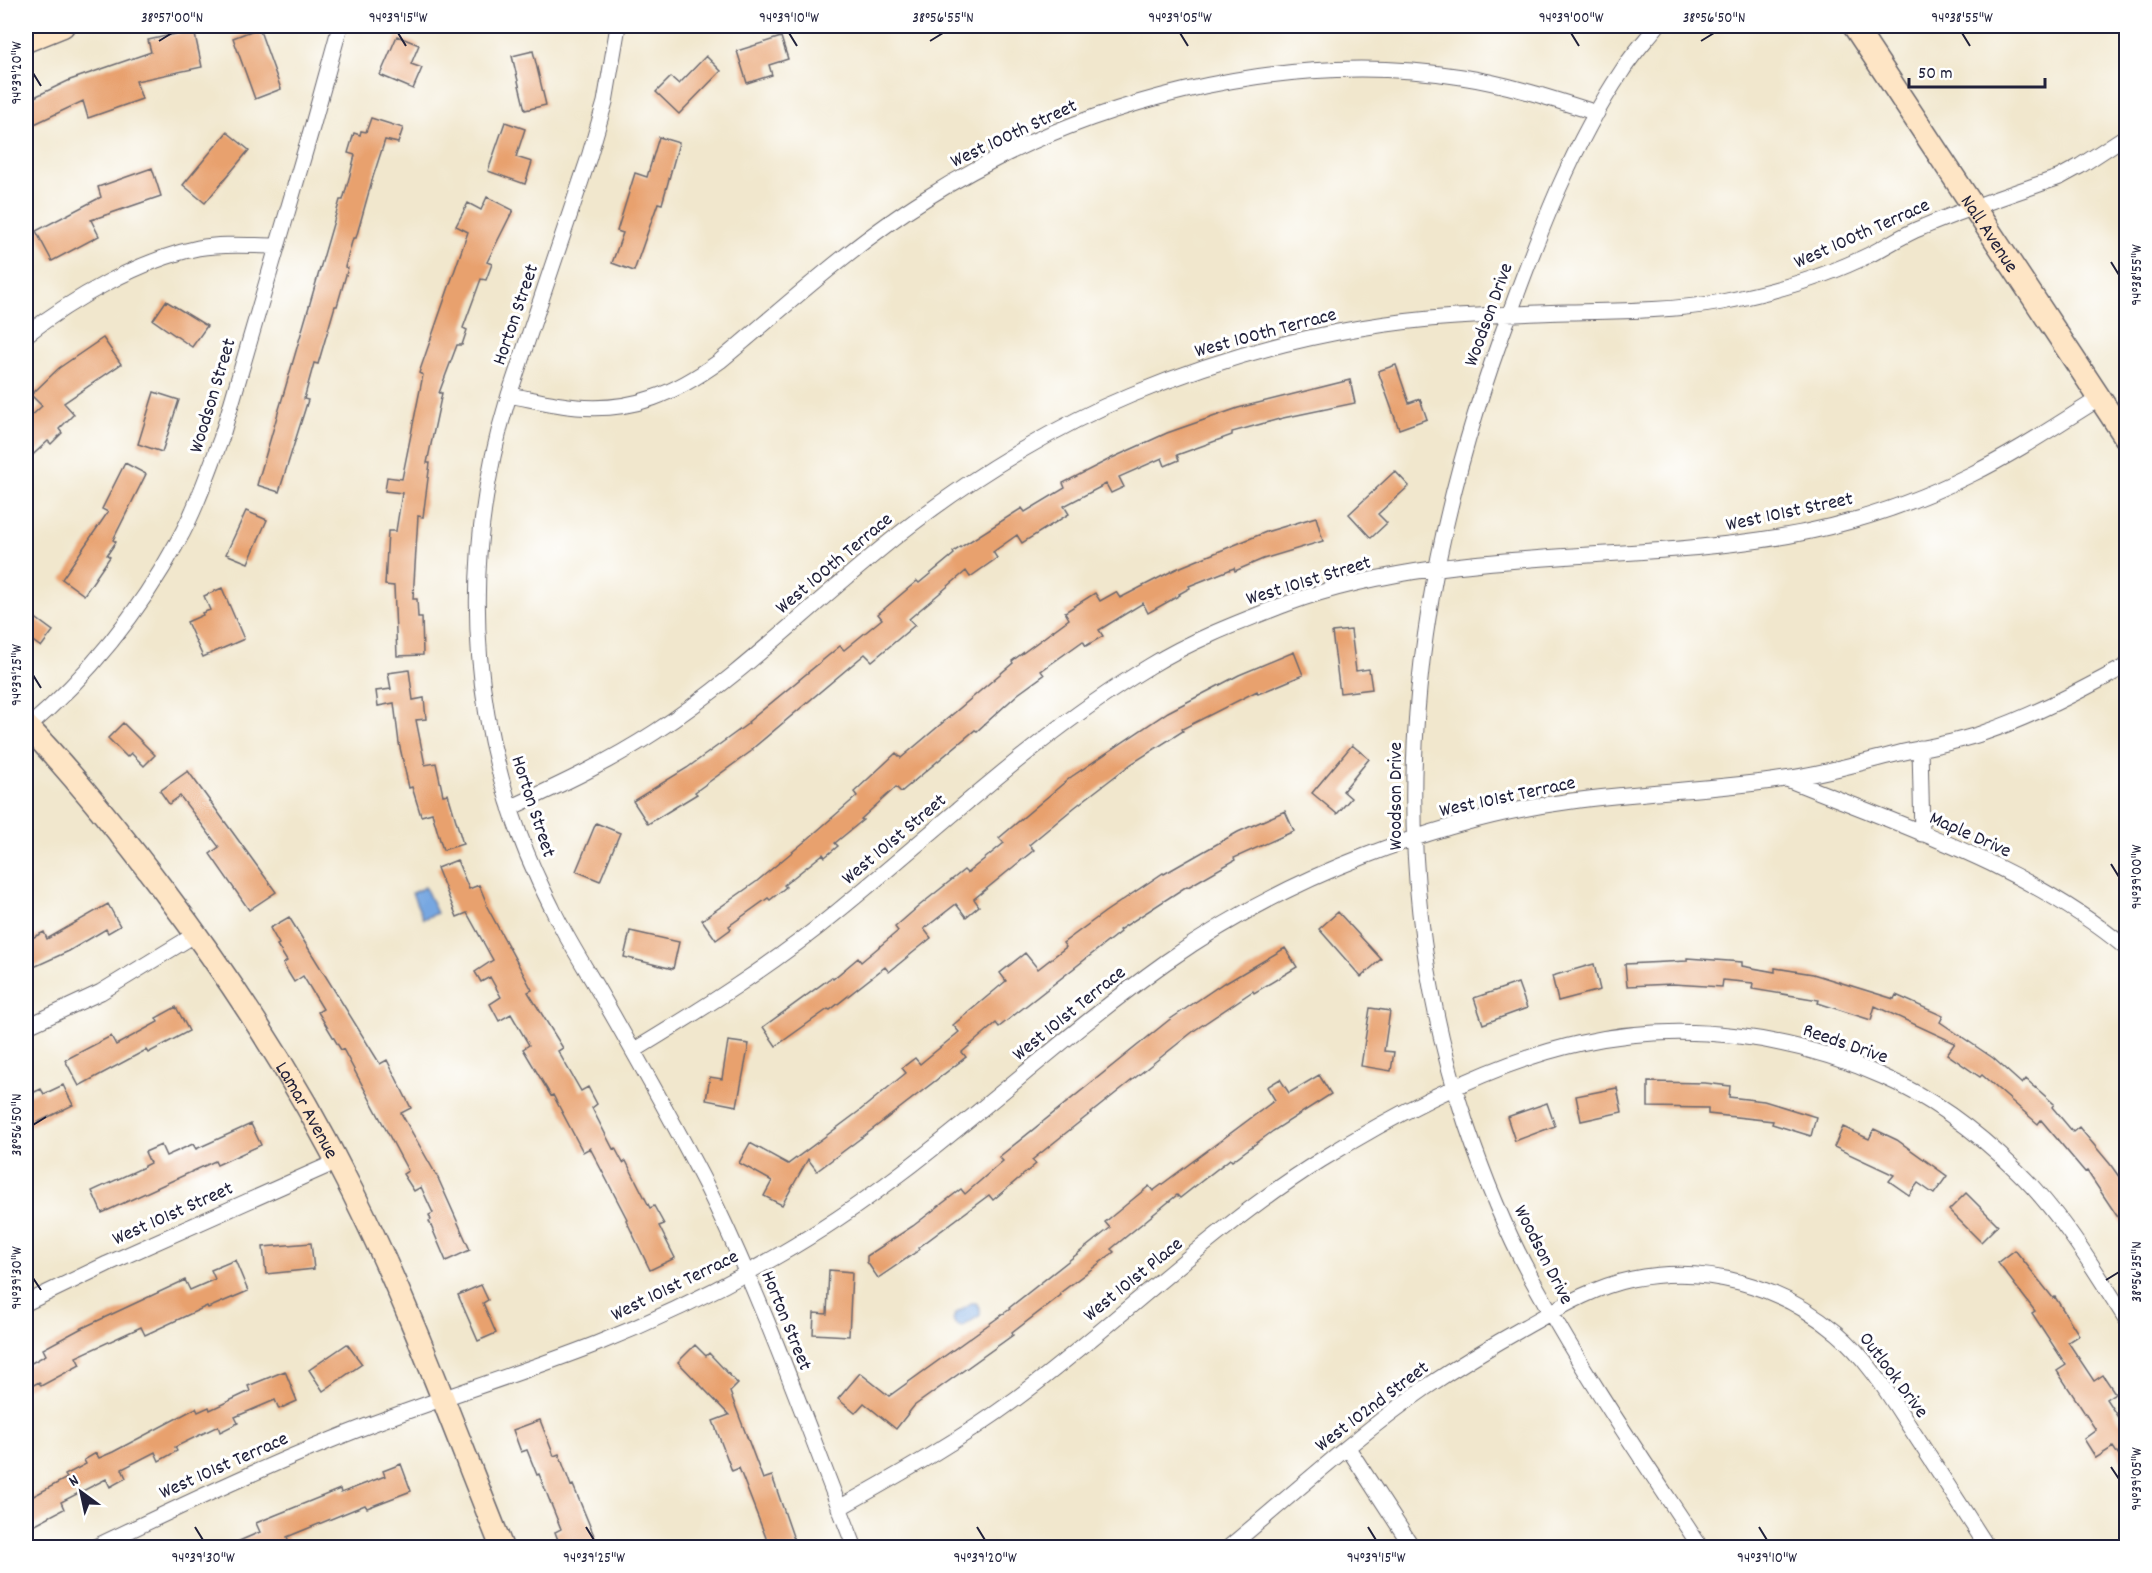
<svg xmlns="http://www.w3.org/2000/svg" width="2152" height="1573" viewBox="0 0 2152 1573" font-family="Dekko,sans-serif">
<style>
.water{fill:#77a7e1;stroke:#4c648e;stroke-width:1.5}
.building{fill:#e8a16e}
.lines{fill:none;stroke-linecap:round;stroke-linejoin:round}
.street-casing{stroke:#6a676e;stroke-width:17}
.secondary-casing{stroke:#6a676e;stroke-width:25}
.street{stroke:#fff;stroke-width:15}
.secondary{stroke:#fee5c5;stroke-width:22}
.ticks{fill:none;stroke:#22223b;stroke-width:2}
.labels{text-anchor:middle;stroke-width:6;stroke-linejoin:round;paint-order:stroke}
.street-label{font-size:20px;fill:#22223b;stroke:#fff}
.neatline{fill:none;stroke:#22223b;stroke-width:2}
.ticks-label{font-size:15px;text-anchor:middle;fill:#22223b}
</style>
<rect width="100%" height="100%" fill="#fff"/>
<filter id="ink" filterUnits="userSpaceOnUse"><feTurbulence type="fractalNoise" baseFrequency=".0167" numOctaves="2"/><feDisplacementMap in="SourceGraphic" scale="12" xChannelSelector="R" yChannelSelector="G"/><feConvolveMatrix kernelMatrix="1 2 1 2 8 2 1 2 1" color-interpolation-filters="sRGB"/></filter>
<filter id="wash" filterUnits="userSpaceOnUse"><feTurbulence type="fractalNoise" baseFrequency=".008" numOctaves="4" result="noise"/><feDisplacementMap in="SourceGraphic" scale="24" xChannelSelector="R" yChannelSelector="G"/><feGaussianBlur stdDeviation="1.35" result="paint"/><feColorMatrix in="noise" values="0 0 0 0 0 0 0 0 0 0 0 0 0 0 0 0 0 1.4 0 .05"/><feComposite in="paint" operator="in"/></filter>
<g filter="url(#wash)">
<rect width="100%" height="100%" fill="#f1e7cd"/>
<path class="water" d="M425,887L437,913L423,919L412,893Z
M971,1303H976L980,1308V1315L962,1327L956,1325L953,1320L955,1314Z"/>
<g id="blocks">
<path class="building" d="M259,28L281,89L255,99L233,38Z
M194,30L202,67L136,81L142,99L88,118L83,101L26,128V101L70,80L151,52L148,40Z
M397,36L419,45L411,64L422,68L413,89L380,75Z
M781,37L788,59L769,65L772,75L747,83L737,51Z
M533,51L546,105L525,110L512,56Z
M706,56L721,71L679,114L656,92L671,77L679,84Z
M371,118L403,128L398,143L385,140L373,177L356,238H353L345,267L348,268L337,306H335L318,364L314,363L304,399L308,400L279,492L257,485L340,200H343L351,171L355,155L348,153L354,133L360,135L361,131L366,132Z
M505,122L525,129L516,157L532,162L525,184L488,171Z
M227,132L249,150L205,203L183,185Z
M659,137L679,143L662,204L658,203L634,271L612,263L623,233L617,231L635,173L647,177Z
M152,168L161,196L91,220L99,236L52,261L36,231L101,197L98,187Z
M487,197L513,210L487,262L492,264L486,280L481,279L463,328L467,330L462,345H457L439,393H442L427,463H430L423,517L418,516L413,599H417L418,617H422L423,655L397,656L394,586L385,585L388,531H396L402,493L385,491L387,477L402,479L423,375L419,373L468,232L456,226L468,203L481,210Z
M166,301L207,326L192,347L153,320Z
M103,338L121,364L64,403L74,414L59,429L62,433L51,444L48,441L26,461V421L42,406L31,395L59,368Z
M1396,365L1409,403L1420,399L1427,419L1399,429L1378,371Z
M1350,380L1355,403L1283,418L1232,432V435L1177,455L1179,460L1165,466L1162,458L1119,477L1124,487L1111,493L1106,484L1064,506L1069,514L1022,543L1017,535L993,552L997,558L970,577L966,571L909,619L915,625L872,661L865,654L752,749L753,750L695,792L697,794L648,824L633,801L687,768L749,723L748,722L840,646L844,650L882,619L878,614L917,581L919,583L954,554L953,552L1022,508L1025,512L1065,488L1063,483L1112,458L1167,433L1238,408Z
M154,392L179,400L162,452L138,444Z
M125,463L146,474L113,540L116,542L107,555L110,557L84,595L62,579L108,512L102,509Z
M1395,471L1409,486L1378,514L1387,523L1371,538L1349,514Z
M246,511L267,520L248,563L226,554Z
M1316,517L1323,541L1263,559L1235,571L1234,568L1189,586L1190,588L1179,594L1180,595L1148,613L1143,603L1099,630L1103,636L1086,646L1083,641L1041,671L1044,675L1018,694L977,731L975,730L901,792L896,787L861,819L863,820L835,843L838,846L825,857L823,854L784,885L786,887L770,900L768,898L729,926L731,929L716,940L702,920L756,882L809,838L857,796L854,792L896,753L901,758L1013,663L1012,661L1069,619L1065,612L1095,593L1100,601L1116,592L1120,598L1176,569L1266,532Z
M222,588L244,639L203,657L187,622L203,615L202,613L210,610L204,596Z
M26,611L53,631L41,647L26,636Z
M1351,630L1356,671L1369,669L1372,689L1340,693L1332,632Z
M1294,652L1303,675L1258,694L1257,691L1182,729L1183,731L1131,764L1075,807L1029,845L1034,850L974,899L979,906L966,917L956,904L924,929L931,938L889,972L885,967L830,1010L828,1009L776,1046L763,1027L832,977L833,979L858,958L861,962L898,931L895,927L919,906L964,870L967,873L1004,843L999,838L1071,777L1168,712L1239,675Z
M409,670L413,700L424,698L426,719L416,720L425,765L436,763L443,795L448,794L463,844L443,850L432,813L421,816L412,787L409,788L399,743L394,703L378,706L376,691L391,689L388,673Z
M123,723L155,755L144,766L131,753L127,757L108,738Z
M1352,745L1369,759L1343,791L1351,798L1337,814L1312,793Z
M188,771L276,892L249,910L210,854L219,847L180,796L169,804L160,791Z
M1285,811L1294,831L1234,858L1235,860L1188,887L1187,886L1119,930L1120,932L999,1027L996,1023L962,1052L966,1057L869,1132L817,1171L808,1159L782,1205L764,1196L772,1181L739,1163L750,1143L788,1164L858,1112L906,1073L902,1068L915,1058L920,1064L959,1032L953,1025L1006,981L1000,973L1025,953L1038,969L1066,947L1063,943L1105,912L1163,873L1164,874L1238,832Z
M596,823L620,833L600,881L576,871Z
M457,860L469,889L479,885L487,904L486,905L532,990L528,992L563,1048L558,1051L581,1091L588,1087L597,1104L592,1108L613,1149L615,1148L623,1163L626,1161L650,1208L654,1206L664,1224L659,1226L675,1258L650,1270L626,1220L627,1219L590,1148L583,1152L553,1095L551,1096L523,1049L529,1045L511,1014L499,1021L490,1004L501,997L490,977L481,982L475,972L493,960L467,913L457,917L437,868Z
M108,904L120,926L108,933L106,929L69,951L34,967L33,964L26,968V941L44,932L47,939Z
M1338,912L1381,959L1361,977L1319,929Z
M289,917L380,1064L387,1060L411,1108L401,1113L438,1178L470,1250L446,1261L429,1221L431,1220L429,1215L433,1213L421,1187L414,1191L403,1174L408,1171L343,1049L341,1050L318,1012L323,1009L303,976L294,982L283,964L287,961L277,945L279,944L270,928Z
M630,931L679,942L673,969L624,957Z
M1285,948L1297,967L1254,993L1253,991L1195,1030L1032,1160L1036,1164L993,1200L989,1195L918,1248L919,1250L878,1278L867,1262V1256L913,1226L961,1189L965,1194L1003,1161L999,1157L1169,1020L1225,982L1226,983Z
M1687,958L1742,962V966L1775,972V968L1813,974L1894,999L1896,995L1943,1016L1940,1022L1993,1058L2022,1084L2026,1079L2054,1104L2052,1107L2073,1132L2079,1127L2110,1164L2127,1188V1231L2087,1171L2085,1172L2041,1120L2038,1124L1982,1075L1980,1077L1947,1054L1955,1043L1875,1006L1871,1020L1818,1003L1819,1000L1752,989L1753,983L1723,980L1722,987L1673,984L1627,986L1625,964L1687,961Z
M1594,964L1600,990L1558,1001L1552,976Z
M1518,983L1527,1008L1483,1024L1474,998Z
M176,1007L189,1031L148,1053L146,1050L79,1086L65,1060L111,1036L116,1045L158,1022L156,1018Z
M1370,1008L1390,1011L1384,1051L1394,1052L1391,1071L1361,1066Z
M728,1041L749,1044L737,1106L706,1100L710,1077L722,1079Z
M1319,1075L1331,1094L1273,1131L1232,1161L1230,1159L1180,1198L1177,1195L1111,1249L1114,1252L1060,1293L1061,1295L1012,1333L1013,1335L914,1406L896,1429L864,1403L855,1413L838,1399L860,1373L889,1396L1010,1309L1009,1308L1110,1228L1105,1222L1149,1186L1153,1191L1275,1100L1267,1087L1280,1079L1289,1093Z
M1648,1082L1705,1083L1730,1086L1729,1097L1764,1101L1816,1117L1811,1136L1772,1124L1773,1121L1708,1114V1108L1648,1107Z
M63,1085L73,1105L26,1128V1096L41,1089L44,1094Z
M1617,1088L1622,1112L1581,1121L1576,1096Z
M1547,1103L1555,1126L1515,1141L1507,1117Z
M251,1124L261,1145L217,1165L215,1161L102,1213L92,1191L144,1167V1166L150,1163L145,1152L161,1145L166,1156L193,1144L196,1149Z
M1843,1127L1869,1139L1874,1129L1897,1140L1947,1176L1934,1194L1918,1183L1909,1195L1889,1181L1894,1175L1834,1147Z
M1966,1193L1998,1225L1981,1242L1949,1210Z
M311,1243L314,1269L266,1274L263,1247Z
M2015,1250L2053,1298L2055,1297L2079,1335L2068,1342L2094,1381L2103,1375L2115,1393L2106,1399L2127,1431V1468L2113,1447L2096,1458L2084,1439L2096,1430L2057,1371L2066,1365L2032,1313L2035,1311L1998,1263Z
M235,1260L248,1291L208,1308L207,1306L145,1335L141,1327L76,1357L80,1365L41,1386L39,1382L26,1389V1366L46,1355L43,1349L80,1329L185,1280L190,1290L215,1279L211,1270Z
M829,1270L852,1272L849,1336L813,1334L814,1313L827,1314Z
M481,1285L488,1300L483,1303L496,1333L478,1341L458,1295Z
M347,1344L362,1364L323,1391L309,1370Z
M695,1345L706,1356L709,1353L738,1384L730,1392L763,1479L772,1476L797,1548H770L739,1468L732,1471L713,1421L729,1415L678,1362Z
M285,1371L297,1401L279,1409L275,1400L235,1417L238,1423L220,1432L218,1426L175,1447L177,1451L159,1461L155,1452L122,1469L126,1478L110,1487L106,1479L61,1502L64,1509L26,1529V1500L67,1478L65,1475L86,1464L84,1460L96,1453L99,1458L113,1452L196,1408L198,1412L209,1407L210,1410L250,1391L248,1386Z
M540,1420L554,1456L559,1454L571,1486L573,1485L597,1543L587,1548H561L555,1532L561,1529L539,1474L537,1475L527,1450L521,1452L513,1430Z
M401,1464L411,1491L367,1508L365,1505L287,1537L290,1544L281,1548H223L260,1532L256,1523L340,1489L341,1493L385,1476L383,1471Z"/>
</g>
</g>
<g filter="url(#ink)">
<use href="#blocks" fill-opacity="0" stroke="#6a676e" stroke-width="1.5"/>
<g class="lines">
<g class="street-casing">
<path id="street" d="M618,26L605,102L589,157L509,395C456,569 469,746 552,908C567,940 587,970 604,1000C639,1061 674,1123 706,1185C764,1302 807,1426 855,1548
M1657,26C1645,41 1632,55 1622,71C1573,144 1541,228 1511,310C1411,576 1375,850 1466,1124C1485,1180 1508,1238 1538,1290C1587,1379 1645,1463 1701,1548
M26,335C72,299 140,260 198,248C224,243 251,246 277,246
M509,395C531,399 554,405 577,407C633,412 676,393 720,361C786,306 853,244 925,199C1078,102 1282,48 1462,77C1508,84 1553,99 1597,113
M26,729C88,676 139,613 178,541C196,509 208,473 221,439L313,124L340,26
M1920,748L1922,834
M1787,779C1903,826 2029,867 2126,948
M510,808C560,785 609,762 655,732C748,672 828,587 916,521C979,473 1058,425 1131,395C1234,352 1345,324 1456,317C1493,315 1531,313 1568,312C1619,311 1672,311 1722,302C1773,292 1823,278 1869,255C1887,246 1904,234 1923,227C1968,208 2014,193 2060,177L2080,166L2126,136
M26,1027L101,992L196,934
M633,1051C704,1008 774,964 838,911C940,828 1037,734 1150,666C1192,640 1240,622 1286,604C1438,548 1602,563 1760,540C1833,530 1906,507 1972,474C2017,452 2058,424 2100,398
M26,1303L107,1264L336,1162
M1348,1448L1413,1548
M839,1508C900,1474 960,1440 1017,1398C1120,1321 1212,1228 1321,1160C1400,1111 1491,1063 1581,1043C1682,1020 1791,1035 1884,1077C1932,1098 1978,1133 2016,1170C2061,1213 2093,1267 2126,1319
M93,1548C185,1504 277,1460 372,1424C446,1396 522,1373 596,1344C659,1319 720,1289 779,1255C920,1175 1034,1056 1166,962C1227,919 1295,883 1365,856C1431,830 1501,810 1572,801C1643,791 1715,790 1785,779C1822,774 1859,763 1896,754C1925,747 1955,743 1983,733C2033,716 2080,691 2126,666
M1228,1548C1293,1494 1356,1436 1425,1388C1458,1366 1491,1346 1525,1327C1559,1308 1593,1287 1632,1279C1705,1264 1780,1285 1837,1333C1868,1359 1889,1395 1911,1429C1937,1468 1962,1508 1988,1548"/>
</g>
<g class="secondary-casing">
<g id="secondary">
<path id="s1" d="M1854,26L2126,438"/>
<path d="M26,41L63,26"/>
<path id="s2" d="M26,725C76,777 121,834 164,891C236,986 300,1086 353,1193C410,1307 454,1429 502,1548"/>
</g>
</g>
<use href="#street" class="street"/>
<use href="#secondary" class="secondary"/>
</g>
</g>
<path class="ticks" d="M398,33L406,46M789,33L797,46M1180,33L1188,46M1571,33L1579,46M1962,33L1970,46M159,41L172,33M930,41L943,33M1701,41L1714,33M33,73L41,86M2111,262L2119,275M33,675L41,688M2111,864L2119,877M33,1125L46,1117M33,1278L41,1290M2106,1280L2119,1272M2111,1467L2119,1479M195,1527L203,1540M586,1527L594,1540M977,1527L985,1540M1368,1527L1376,1540M1759,1527L1767,1540"/>
<g class="labels">
<g class="street-label">
<text transform="translate(1013 132) rotate(-25)" y="7">West 100th Street</text>
<text transform="translate(1861 232) rotate(-24)" y="7">West 100th Terrace</text>
<text dy="7" stroke="none"><textPath href="#s1" startOffset="248">Nall Avenue</textPath></text>
<text transform="translate(514 314) rotate(-71)" y="7">Horton Street</text>
<text transform="translate(1487 314) rotate(-70)" y="7">Woodson Drive</text>
<text transform="translate(1265 331) rotate(-15)" y="7">West 100th Terrace</text>
<text transform="translate(211 395) rotate(-73)" y="7">Woodson Street</text>
<text transform="translate(1789 510) rotate(-12)" y="7">West 101st Street</text>
<text transform="translate(833 562) rotate(-40)" y="7">West 100th Terrace</text>
<text transform="translate(1308 579) rotate(-17)" y="7">West 101st Street</text>
<text transform="translate(1507 795) rotate(-12)" y="7">West 101st Terrace</text>
<text transform="translate(1394 796) rotate(-90)" y="7">Woodson Drive</text>
<text transform="translate(535 806) rotate(72)" y="7">Horton Street</text>
<text transform="translate(1971 833) rotate(24)" y="7">Maple Drive</text>
<text transform="translate(893 838) rotate(-40)" y="7">West 101st Street</text>
<text transform="translate(1068 1012) rotate(-39)" y="7">West 101st Terrace</text>
<text transform="translate(1846 1042) rotate(19)" y="7">Reeds Drive</text>
<text dy="7" stroke="none"><textPath href="#s2" startOffset="478">Lamar Avenue</textPath></text>
<text transform="translate(172 1212) rotate(-24)" y="7">West 101st Street</text>
<text transform="translate(1545 1254) rotate(63)" y="7">Woodson Drive</text>
<text transform="translate(1132 1278) rotate(-39)" y="7">West 101st Place</text>
<text transform="translate(674 1284) rotate(-26)" y="7">West 101st Terrace</text>
<text transform="translate(788 1320) rotate(68)" y="7">Horton Street</text>
<text transform="translate(1895 1374) rotate(53)" y="7">Outlook Drive</text>
<text transform="translate(1371 1405) rotate(-37)" y="7">West 102nd Street</text>
<text transform="translate(223 1464) rotate(-24)" y="7">West 101st Terrace</text>
</g>
</g>
<rect width="2152" height="1573" fill="none" stroke="#fff" stroke-width="66"/>
<g transform="translate(81 1492) rotate(327)" stroke="#ffffff" stroke-width="4.5" paint-order="stroke">
<path d="M0-4.5L10 22L0 15L-10 22Z" fill="#22223b"/>
<text y="-9" font-size="16" font-weight="bold" text-anchor="middle" fill="#22223b">N</text>
</g>
<path d="M1909 78v9h136v-9" fill="none" stroke="#22223b" stroke-width="3"/>
<text x="1918" y="78" font-size="18" fill="#22223b" stroke="#ffffff" stroke-width="4.5" paint-order="stroke">50 m</text>
<rect x="33" y="33" width="2086" height="1507" class="neatline"/>
<g class="ticks-label">
<text x="172" y="22">38°57'00"N</text>
<text x="398" y="22">94°39'15"W</text>
<text x="789" y="22">94°39'10"W</text>
<text x="943" y="22">38°56'55"N</text>
<text x="1180" y="22">94°39'05"W</text>
<text x="1571" y="22">94°39'00"W</text>
<text x="1714" y="22">38°56'50"N</text>
<text x="1962" y="22">94°38'55"W</text>
<text transform="translate(16 73) rotate(-90)" y="5">94°39'20"W</text>
<text transform="translate(2136 275) rotate(-90)" y="5">94°38'55"W</text>
<text transform="translate(16 675) rotate(-90)" y="5">94°39'25"W</text>
<text transform="translate(2136 877) rotate(-90)" y="5">94°39'00"W</text>
<text transform="translate(16 1125) rotate(-90)" y="5">38°56'50"N</text>
<text transform="translate(2136 1272) rotate(-90)" y="5">38°56'35"N</text>
<text transform="translate(16 1278) rotate(-90)" y="5">94°39'30"W</text>
<text transform="translate(2136 1479) rotate(-90)" y="5">94°39'05"W</text>
<text x="203" y="1562">94°39'30"W</text>
<text x="594" y="1562">94°39'25"W</text>
<text x="985" y="1562">94°39'20"W</text>
<text x="1376" y="1562">94°39'15"W</text>
<text x="1767" y="1562">94°39'10"W</text>
</g>
</svg>
